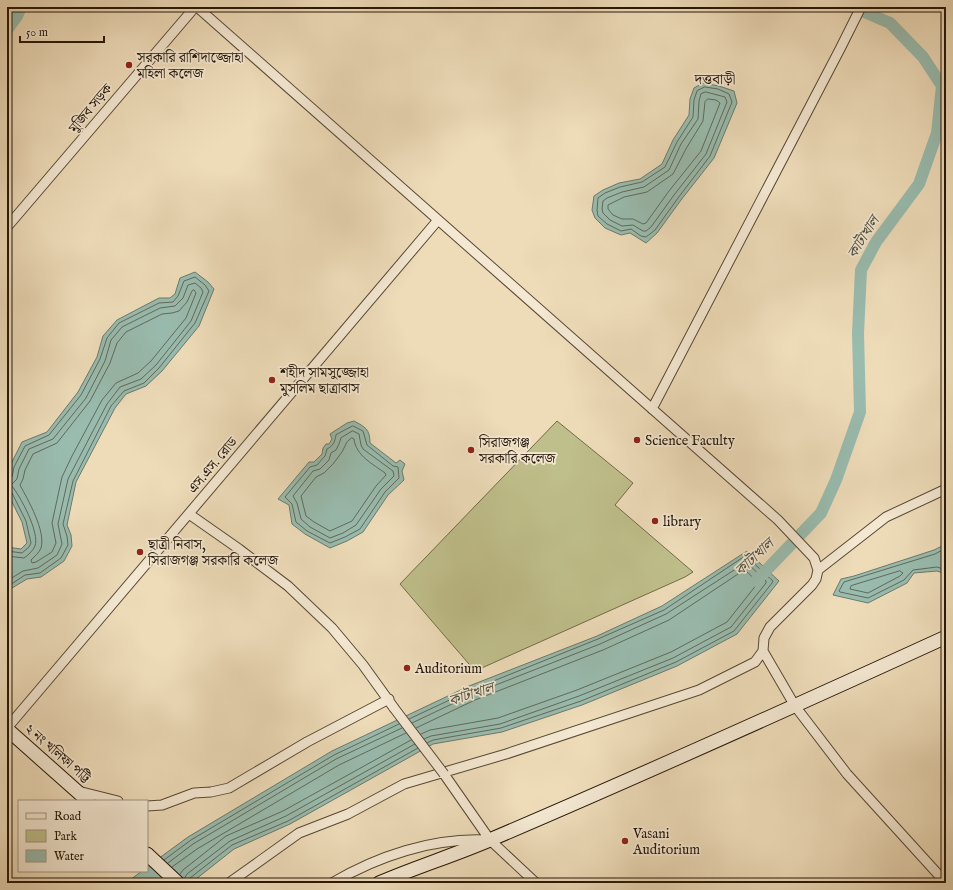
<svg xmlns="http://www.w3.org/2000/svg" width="953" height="890" viewBox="0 0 953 890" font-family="'IM FELL English','Noto Serif Bengali',serif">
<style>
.green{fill:#bfbf8b;stroke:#726b4a}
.water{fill:#99bcaf;stroke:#6b7a6d}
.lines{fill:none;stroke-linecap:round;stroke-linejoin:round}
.shore{stroke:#606a5c;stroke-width:1}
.canal{stroke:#99bcaf;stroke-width:12}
.street-casing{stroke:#584835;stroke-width:11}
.secondary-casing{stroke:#261709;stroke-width:15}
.street{stroke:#f4e8d2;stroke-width:9}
.secondary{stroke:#f4e8d2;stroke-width:13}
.street-bridge-casing{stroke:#584835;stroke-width:11;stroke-linecap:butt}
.street-bridge{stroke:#f4e8d2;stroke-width:9}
.poi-dot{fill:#8f2418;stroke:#f4e8d2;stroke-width:1.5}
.labels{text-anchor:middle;stroke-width:3.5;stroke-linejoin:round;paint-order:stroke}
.poi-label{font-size:14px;fill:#261709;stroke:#f4e8d2;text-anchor:start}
.street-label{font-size:14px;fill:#261709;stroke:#f4e8d2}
.neighbourhood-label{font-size:15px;fill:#261709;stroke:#f4e8d2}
.water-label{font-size:15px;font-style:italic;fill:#4e5143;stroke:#f4e8d2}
</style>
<rect width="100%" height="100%" fill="#eedcb9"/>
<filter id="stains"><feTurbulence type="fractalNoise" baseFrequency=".005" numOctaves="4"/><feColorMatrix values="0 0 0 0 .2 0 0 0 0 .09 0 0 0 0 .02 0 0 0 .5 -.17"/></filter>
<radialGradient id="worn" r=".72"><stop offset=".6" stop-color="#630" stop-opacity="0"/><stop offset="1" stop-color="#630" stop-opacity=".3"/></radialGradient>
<path class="green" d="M557,421L633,483L615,505L693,572L685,577L475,671L400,584Z"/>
<path class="water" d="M703,83L719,86L734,91L737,103L714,158L681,200L657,233L646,243L630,233L621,235L605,228L595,218L592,210L594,196L603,190L619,183L640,179L662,164L673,140L689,115L690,99L694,88Z
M195,272L208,282L214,289L199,326L162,371L146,386L126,394L115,408L76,482L67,525L71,535L72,546L64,561L41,577L27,579L7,591V547L21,549L27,543L22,522L7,492L10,466L22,442L47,432L78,392L97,357L103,336L117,320L159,298H170L175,294L180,278Z
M354,421C365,427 370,429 370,443L396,463L400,460L405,464L402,471L404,480L388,495L363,532L347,541L330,548L305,534L292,524L289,505L278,499L309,462H314L322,454L323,448L326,444H329L332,439L330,434L347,423Z
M946,544V574L937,571L914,573L907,583L868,603L833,595L841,579L854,576L934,550Z
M747,551L779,581L737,634L677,666L582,705L502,732L433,744L290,824L234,849L191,883H126L142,871H147V867L188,837L332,751L469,686L597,636L662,606Z"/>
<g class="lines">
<path class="shore" d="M705,87L718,89L729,94L732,102L710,156L678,198L655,230L646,237L641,236L631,229L621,231L607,224L598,216L597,210L598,198L605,193L620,187L642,182L665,167L677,142L693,117L694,100L697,91Z
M706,92L725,97L727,102L706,154L674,195L651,227L646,231H643L633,225L622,226L610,220L603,213L602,209L603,201L607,198L622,192L644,187L669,170L681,144L698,119L699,101L701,94Z
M708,99L716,100L720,103L701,151L669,191L646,223L643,224L633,219H622L613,215L608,209V205L624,197L647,192L673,174L687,147L703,121L705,102Z
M194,290L196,293L186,318L151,361L138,373L116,383L102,400L72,456L62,477L52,523L56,543L52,552L36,562L32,563L31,560C35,556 39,553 41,548C46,531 28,500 20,485L23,479L25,470L33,454L57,443L90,401L110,363L117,343L126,332L162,314L172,313L179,311L187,302L192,291Z
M353,426L363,431L367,445L393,466L398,467L399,478L385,492L360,529L345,537L330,543L307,531L296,522L292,504L285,497L310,467L317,465L325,456L327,449C333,446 335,442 336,435Z
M353,431L359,434L361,445L363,449L393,471L394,476L381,489L356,525L343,533L330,538L310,527L301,519L297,503L293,496L313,471L320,469L329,460L331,453L336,450L339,444L341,438Z
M352,438L354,439C356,456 373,464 385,473L386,475L376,486L352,521L330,531L314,522L306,516L301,496L316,477L324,473L333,464L342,452L347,442Z
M7,479L12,477L14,467L25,446L49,435L81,395L100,359L107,338L119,323L159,303L173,302L178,296L184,281L195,277L205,285L209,291L195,323L159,368L144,383L124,391L111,406L73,481L63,524L67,536L68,545L61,558L40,573L25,575L7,587
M7,491L12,493L26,521L31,543L29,547L22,553L7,551
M946,548L935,554L844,582L839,591L840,592L868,598L904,580L913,570L937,567L946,570
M7,556L24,558C28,555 33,551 35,546C40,533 20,495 11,485L17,479L19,469L29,449L53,439L86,398L105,361L111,340L122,327L160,308L175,306L183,298L188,285L195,283L201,288L203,292L191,321L156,365L141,379L120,387L107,404L68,479L58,524L62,544L57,555L38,568L23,571L7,581
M900,571L903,573L900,576L868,593L850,589L851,586Z
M409,719L471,690L598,639L664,610L745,556L747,557L773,581L772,583L734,631L676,662L581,701L501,728L433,740L427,743
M412,723L473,694L600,644L666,614L745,563H747L766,581V583L731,627L673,658L579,696L500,724L431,736L424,739
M416,728L475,700L603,650L669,620L744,570L746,571L758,582L757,584L727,622L671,652L577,690L498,718L430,730L421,734
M164,860L191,840L334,755L399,724
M168,863L193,844L336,759L402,728
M172,867L197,849L339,765L406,733
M180,874L183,870L226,836L283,811L411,740
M184,879L187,874L230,841L286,816L415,744
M189,883L190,878L232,845L288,821L418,748"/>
<path class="canal" d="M7,30L17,16L21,7
M756,581L821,513L836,480L860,412L858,333L861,270L876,242L919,184L937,133L942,86L923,57L890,23L853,7"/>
<g class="street-casing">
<path id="street" d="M197,7L778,520L814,558L818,570L816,579L812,585L770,627L764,638L763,651L795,706L847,774L946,883
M7,227L195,7
M652,409L840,49L861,7
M189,514L239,549L288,586L332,628L363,665L394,708
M818,570L886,517L946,489
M7,728L438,220
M444,774L490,840L536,883
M78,791L118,801
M147,806L162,805L194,793L211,792L229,788L307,742L389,699
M229,883L299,833L348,814L404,784L506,754L699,690L755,662L763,651
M332,883C378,856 432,838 485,840"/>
</g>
<g class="secondary-casing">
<path id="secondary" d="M7,729L88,801
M147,854L178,883
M379,883C416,867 455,855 492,839C644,774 795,706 946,637"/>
</g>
<use href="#street" class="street"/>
<use href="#secondary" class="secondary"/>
<g class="street-bridge-casing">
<path id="street-bridge" d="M394,708L444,774"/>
</g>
<use href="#street-bridge" class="street-bridge"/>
</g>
<g class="poi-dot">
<circle cx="129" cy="65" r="4"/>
<circle cx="272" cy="380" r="4"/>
<circle cx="637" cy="440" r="4"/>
<circle cx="471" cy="450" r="4"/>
<circle cx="655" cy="521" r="4"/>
<circle cx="140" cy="552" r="4"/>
<circle cx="407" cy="668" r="4"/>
<circle cx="625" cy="841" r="4"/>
</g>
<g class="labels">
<g class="poi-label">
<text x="137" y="62">সরকারি রাশিদাজ্জোহা<tspan x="137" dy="16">মহিলা কলেজ</tspan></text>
<text x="280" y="377">শহীদ সামসুজ্জোহা<tspan x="280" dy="16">মুসলিম ছাত্রাবাস</tspan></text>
<text x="645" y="445">Science Faculty</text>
<text x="479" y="447">সিরাজগঞ্জ<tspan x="479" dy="16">সরকারি কলেজ</tspan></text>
<text x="663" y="526">library</text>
<text x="148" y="549">ছাত্রী নিবাস,<tspan x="148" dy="16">সিরাজগঞ্জ সরকারি কলেজ</tspan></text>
<text x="415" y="673">Auditorium</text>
<text x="633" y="838">Vasani<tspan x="633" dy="16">Auditorium</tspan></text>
</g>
<g class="street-label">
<text transform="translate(90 108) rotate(-50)" y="5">মুজিব সড়ক</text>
<text transform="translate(212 465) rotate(-50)" y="5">এস.এস. রোড</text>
<text transform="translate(58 753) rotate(41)" y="5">২ নং খলিফা পট্টি</text>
</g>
<g class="neighbourhood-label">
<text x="715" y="84">দত্তবাড়ী</text>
</g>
<g class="water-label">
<text transform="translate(863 237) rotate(-58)" y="5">কাটাখাল</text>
<text transform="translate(754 557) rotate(-43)" y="5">কাটাখাল</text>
<text transform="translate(471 694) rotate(-18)" y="5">কাটাখাল</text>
</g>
</g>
<rect width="953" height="890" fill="none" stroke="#eedcb9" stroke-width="24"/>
<rect x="8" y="8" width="937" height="874" fill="none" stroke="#261709" stroke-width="2"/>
<rect x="12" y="12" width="929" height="866" fill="none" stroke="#261709"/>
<rect x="18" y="800" width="130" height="72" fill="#f4e8d2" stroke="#a29482"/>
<rect x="26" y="813" width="20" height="6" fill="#f4e8d2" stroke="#a29482"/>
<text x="54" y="820" font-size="12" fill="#261709">Road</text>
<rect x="26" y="830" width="20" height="12" fill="#bfbf8b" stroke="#a29482"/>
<text x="54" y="840" font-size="12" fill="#261709">Park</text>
<rect x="26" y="850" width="20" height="12" fill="#99bcaf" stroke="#a29482"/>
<text x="54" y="860" font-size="12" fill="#261709">Water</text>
<path d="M20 36v6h84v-6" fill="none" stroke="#261709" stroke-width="2"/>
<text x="26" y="36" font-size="12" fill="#261709" stroke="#f4e8d2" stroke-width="3" paint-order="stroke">50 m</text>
<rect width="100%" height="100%" filter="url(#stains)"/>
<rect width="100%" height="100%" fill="url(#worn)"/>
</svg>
